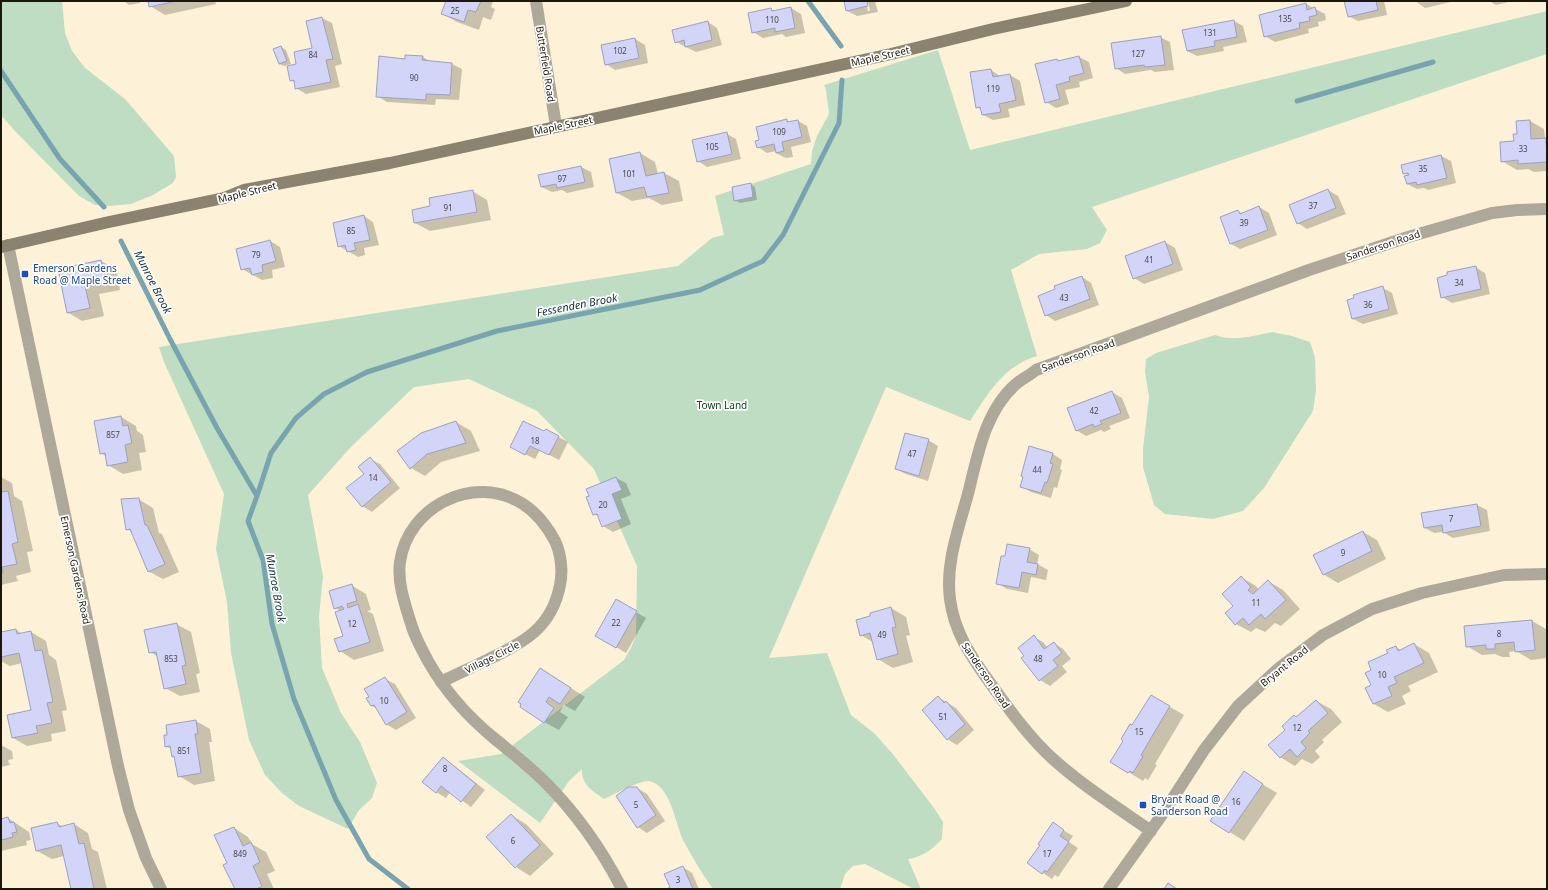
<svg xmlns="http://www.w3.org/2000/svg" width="1548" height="890" viewBox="0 0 1548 890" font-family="'Noto Sans',sans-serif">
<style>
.green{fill:#beddc3}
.shadow{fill:#0003}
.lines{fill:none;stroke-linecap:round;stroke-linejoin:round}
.stream{stroke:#77a4ae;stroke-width:5}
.building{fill:#d2d5f7;stroke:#9ca0bf}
.minor{stroke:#ada899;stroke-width:12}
.secondary{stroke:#8b836f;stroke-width:12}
.transit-dot{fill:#1a4fb4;stroke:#fff;stroke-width:1.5}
.labels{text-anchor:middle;stroke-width:3.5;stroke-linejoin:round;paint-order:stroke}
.number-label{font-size:8px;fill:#4a4646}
.street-label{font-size:10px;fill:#1c170b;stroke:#fff}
.transit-label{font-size:10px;fill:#164399;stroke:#fff;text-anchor:start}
.park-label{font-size:10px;fill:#0e411e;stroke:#fff}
.water-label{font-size:11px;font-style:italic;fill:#12323b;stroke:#fff}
</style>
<rect width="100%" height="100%" fill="#fdf2d7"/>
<path class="green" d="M1,1H62L65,33L72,51L85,68L125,99L174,156L176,177L173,183L153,195L131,204L109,206L95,205L79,196L14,130L1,115Z
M1547,11V54L1092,207L1107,230L1100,243L1087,249L1039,254L1011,270L1037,356C1031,358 1025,360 1019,364C997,377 984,400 970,421L886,387L769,658L827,653L851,715L874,733L892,753L934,808L943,822L942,839C933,849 922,857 908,859L921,889H914L865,864L853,866L845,874L840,889H713C702,874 693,858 684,842C675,825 672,786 649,781C641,780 612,795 604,799C592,791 581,784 582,769L569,781L540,823L458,761L501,754L624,660L631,648L636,635L637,566L594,469L537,411L469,379L414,387L350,448L308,495L323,576L319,616L322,668L341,713L360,742L377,783L372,798L359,810L348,829L299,806L282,793L265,775L249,740L231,653L227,602L216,549L224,494L164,362L159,347L678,266L712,238L724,235L715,196L811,164L812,151L817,136L829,114L826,90L824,85L938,50L970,150Z
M1272,332L1292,336L1310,342L1315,357L1316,391L1313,411L1264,488L1243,511L1213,519L1165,514L1154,505L1143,467V449L1149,397L1145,372L1146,359L1156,353L1215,335C1234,342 1253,336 1272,332Z"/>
<path class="shadow" d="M124,1H140V3L129,5Z
M149,1H215L216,4L165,15L150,6Z
M447,1H493L491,7L495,9L491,20L483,17L479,30L457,22L443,14Z
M845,1H866L868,11H870L868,1H875L878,12L857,16L847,11Z
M1345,1H1384L1387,15L1358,21L1348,16Z
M1415,1H1455L1425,8Z
M1489,1H1513L1496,5Z
M1306,4L1325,14L1326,20L1318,22L1319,26L1308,29L1309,33L1275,42L1265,36Z
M791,8L801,14L805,33L786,37L782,34L763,38L753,32L771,9L774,11Z
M322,18L332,23L342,64L335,66L340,87L306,94L296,88L295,83L291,80L297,65L313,49L307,21Z
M1234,21L1243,26L1247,42L1223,47L1224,51L1197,56L1187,51Z
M708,22L717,28L722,45L696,52L676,42Z
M1160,37L1170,42L1174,70L1155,72L1151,70L1125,74L1116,68Z
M635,39L645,45L648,63L615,70L606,64Z
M281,47L286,50L291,64L284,66L279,64Z
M406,56L423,57L431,62L452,64L462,69L459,100L436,99L435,105L387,102L377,96L406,60Z
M1079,57L1089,62L1093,78L1079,82L1080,87L1065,90L1069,104L1056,108L1046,102L1057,60L1060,61Z
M991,70L1001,77L1010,75L1020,81L1025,105L1008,109L1010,117L993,120L983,115L982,110L977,107Z
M786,120L790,122L798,121L807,126L811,142L791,147L793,157L786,158L776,153V151L767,153L758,147L760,141Z
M1530,121L1544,129L1545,138L1547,140V171L1534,172L1528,169L1517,170L1502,161L1518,135Z
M727,134L736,139L741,159L707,167L698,161Z
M640,153L655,162L658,174L664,173L679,181L683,201L662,205L649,198L632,201L617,193Z
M1441,156L1451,161L1456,183L1428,190L1424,188L1417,189L1407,184L1409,176L1404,173Z
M581,167L591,172L594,187L567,193L562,190L552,192L542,187L539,176Z
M750,184L755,187L757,200L740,203L735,200Z
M1328,190L1338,196L1346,214L1307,229L1298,223Z
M472,191L487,200L491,220L430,231L415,223L413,211L431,207Z
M1259,207L1269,213L1277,235L1240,249L1231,244L1238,211L1243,214Z
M364,216L373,222L379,245L364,248L365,255L358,257L339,246Z
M270,241L280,247L285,267L272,270L273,278L262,280L242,269Z
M1165,242L1175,248L1183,270L1144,284L1134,278Z
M101,261L116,269L120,290L99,294L104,316L82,321L67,312L59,269Z
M1475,267L1485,273L1490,294L1452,303L1442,297L1449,276Z
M1082,277L1091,283L1099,305L1055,321L1046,315Z
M1383,288L1392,293L1398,314L1363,324L1353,319L1348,301Z
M1112,392L1122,398L1130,418L1109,426L1111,429L1104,432L1101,430L1086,436L1076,430Z
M121,417L136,426L137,431L143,435L146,452L139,453L142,470L123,474L108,465L107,457L101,453Z
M456,422L471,431L480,451L441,462L425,476L411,468Z
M546,430L568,442L559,460L540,450L535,459L521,452L545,433Z
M928,440L938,446L928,481L906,474L896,469Z
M1053,454L1062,460L1060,469L1062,470L1057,488L1054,487L1051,498L1031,492L1021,486Z
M370,459L380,464L400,488L372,512L362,506L365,474Z
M1,477L12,483L14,496L22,501L33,551L27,552L31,572L16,576L18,581L1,585Z
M616,478L626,483L631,495L621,499L631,524L613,532L603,526L599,517L594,514Z
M138,499L153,508L159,533L162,534L179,572L163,579L148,571L133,533L127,529Z
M1477,505L1487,510L1490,531L1453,538L1443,532L1434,533L1425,528Z
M1363,532L1377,540L1386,559L1338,583L1323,574Z
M1029,549L1039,555L1037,564L1048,570L1046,580L1031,577L1028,593L1007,589L997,583L1006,557Z
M1241,577L1256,586L1259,590L1268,581L1283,590L1300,609L1281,626L1275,623L1265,632L1256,628L1251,632L1236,624L1234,606Z
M351,585L366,594L371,610L367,611L373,614L384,651L354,660L340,651L344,637L341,611L335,608Z
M616,600L646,618L626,653L596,635Z
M891,608L906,617L910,635L906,636L913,662L893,668L878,659L874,643L861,635Z
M1532,621L1546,629L1547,658L1531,660L1516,651L1509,652L1510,657H1502L1495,654L1482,655L1467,646Z
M176,624L191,632L200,673L196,674L200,692L180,696L165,688L159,657L150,652Z
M16,630L23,634L31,632L46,641L49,655L56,660L67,710L62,711L66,731L51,734L52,741L27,746L13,738L33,711L22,663L10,666L1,661V633Z
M1034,637L1043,642L1048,648L1054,643L1063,649L1071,659L1062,666L1067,672L1050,686L1040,680L1026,656Z
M1414,644L1429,653L1438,672L1408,686L1411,691L1402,696L1406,704L1388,712L1374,704L1372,670L1396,647L1401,650Z
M541,669L585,697L575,711L564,705L560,712L568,717L559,730L544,722Z
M385,679L395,684L416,718L396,730L386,724L378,709L372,706Z
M1151,696L1184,715L1155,764L1157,765L1148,780L1145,778L1143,781L1112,762Z
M938,697L956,708L974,730L957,745L947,739Z
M1316,701L1331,709L1342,722L1322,740L1324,742L1315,751L1320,757L1312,764L1302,759L1295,766L1280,757L1297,718Z
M196,721L210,729L212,742H209L215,781L194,785L179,776L176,758L172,756L171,749L166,746Z
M1,745L12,751L13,759L8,760L10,765L1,767Z
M443,758L452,764L485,790L471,807L450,792L446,798L436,792Z
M1244,773L1277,793L1244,841L1211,820Z
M637,788L647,794L665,821L647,833L638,827Z
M511,815L526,824L554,854L530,876L516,867L488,837Z
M8,818L29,832L31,840L26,841L27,845L1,851V820Z
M57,823L63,827L74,824L88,833L92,849L98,852L107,889H72L64,856L52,859L37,851Z
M1053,824L1073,836L1069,842L1078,848L1058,877L1055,875L1052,879L1043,873L1041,845Z
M234,828L248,837L252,844L266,852L275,871L267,874L274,889H236L228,864Z
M683,867L692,873L699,889H668L671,887Z"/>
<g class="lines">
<path class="stream" d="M808,1L841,46
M1,71L60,159L104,207
M1297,101L1433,62
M121,241L170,339L217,428L257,496L248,521L263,560L272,624L294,699L336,800L369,859L408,889
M257,496L271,453L296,418L324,394L367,372L497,331L700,290L763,261L783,235L839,123L842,80"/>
</g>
<path class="building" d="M148,1H177L149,7Z
M446,1H481L476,12L468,10L464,22L441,14Z
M844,1H867L868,6L846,11Z
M1344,1H1376L1378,10L1348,17Z
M1306,3L1307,10L1315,7L1317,15L1309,17L1310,21L1299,23L1300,28L1264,37L1259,15Z
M791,7L795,28L775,32V28L752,33L748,13L771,8L772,11Z
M322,17L333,59L326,60L331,82L295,89L294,80L290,81L287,66L296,64L294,52L312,48L306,21Z
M1234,20L1237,37L1214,41L1215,46L1187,51L1182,30Z
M708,21L712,40L685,47L684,40L675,43L672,30Z
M1161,36L1165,65L1145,67L1144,65L1115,69L1111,43Z
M635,38L639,58L605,65L601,45Z
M281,46L287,61L279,64L273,49Z
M405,55L423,56L422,60L452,63L450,95L426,94V100L376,97L379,56L405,59Z
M1079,56L1084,73L1069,77L1070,81L1056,85L1060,99L1045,103L1035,64L1057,59L1058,61Z
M991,69L993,77L1010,74L1016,100L999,104L1001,112L982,115L980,107L976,108L970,72Z
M787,119V122L798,120L802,137L782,142L784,151L776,153L774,144L757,148L755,141L759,140L756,127Z
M1530,120L1531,139L1546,138L1547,162L1518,164V160L1501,162L1500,142L1514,141L1513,134H1517L1516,121Z
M727,132L732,154L697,162L692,140Z
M640,152L646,176L664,172L669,193L647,197L644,187L616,193L609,159Z
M1441,155L1447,178L1417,185L1416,182L1407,184L1404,176L1409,175L1408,173L1403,174L1401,165Z
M581,166L585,182L557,188L556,184L541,187L538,175Z
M751,183L753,197L734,201L732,187Z
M1328,189L1336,208L1297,224L1289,205Z
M473,190L477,212L414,223L412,210L430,206L429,198Z
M1259,206L1268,230L1230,244L1220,217L1238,210L1240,214Z
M364,215L370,240L354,243L356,250L347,252L345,245L338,247L333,223Z
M270,240L276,261L262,265L263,272L252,275L250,268L241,270L236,249Z
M1165,241L1173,264L1133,279L1125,256Z
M101,260L106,282L85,286L90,308L67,313L58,269Z
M1476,266L1481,289L1441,298L1437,278L1447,275V272Z
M1082,276L1090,299L1045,316L1038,296L1055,289L1054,286Z
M1383,286L1389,309L1352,319L1347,300L1354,298L1353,295Z
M1112,391L1121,413L1100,421L1102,424L1094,427L1093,424L1076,431L1067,408Z
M121,416L123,426L128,425L132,443L125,445L128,462L107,466L105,453L100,454L94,421Z
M456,421L466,443L427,454L410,469L397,451L421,433Z
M523,421L544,431L546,429L559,436L549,455L530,446L525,455L510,447Z
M905,433L929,439L919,476L895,469Z
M1029,446L1053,453L1050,463L1053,464L1047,483L1045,482L1041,493L1020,487L1023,477L1021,476Z
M370,457L391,482L362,507L346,488L364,474L358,467Z
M616,477L622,490L612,494L622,519L602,527L597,514L593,515L586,497L589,496L586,489Z
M8,491L18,542L12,544L17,564L2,567L3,573L1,574V492Z
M139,498L145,525H147L165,564L148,572L130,529L126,530L121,499Z
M1477,504L1481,526L1443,533L1442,525L1424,528L1421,513Z
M1363,531L1372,551L1323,575L1313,555Z
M1007,544L1030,548L1027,562L1038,564L1036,575L1022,572L1019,588L996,584L1001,556H1005Z
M1241,576L1251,587L1248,590L1253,594L1268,580L1286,600L1265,619L1261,614L1249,625L1243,618L1235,625L1225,613L1233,606L1222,594Z
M352,584L357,601L347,604L348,608L358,604L370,642L339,652L334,639L343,636L335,612L344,609L342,606L334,609L329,591Z
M616,599L637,611L616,648L595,636Z
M891,607L896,627L892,628L898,654L877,660L870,633L860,636L856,620L870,616V613Z
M1532,620L1535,650L1515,652L1514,642L1495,644V649H1486V645L1466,647L1464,626Z
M177,623L186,665L182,666L186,684L164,689L156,652L149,653L144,630Z
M16,629L17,634L31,631L35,651L42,650L53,702L47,703L52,723L36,726L38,733L12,738L7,715L31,710L19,653L1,657V632Z
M1034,635L1044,649L1054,642L1062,653L1053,660L1058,666L1039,681L1021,658L1024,656L1018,648Z
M1414,643L1424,663L1394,677L1397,683L1388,687L1392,696L1373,704L1365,688L1371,685L1365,673L1371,670L1368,662L1388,653L1386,650L1396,646L1398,651Z
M540,668L571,688L560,704L549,697L546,702L554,708L544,723L520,707L521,704L518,702Z
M385,677L407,712L386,725L374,705L371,706L366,698L369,697L364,689Z
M1151,695L1170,706L1141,755L1143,756L1133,773L1130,771L1128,773L1110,762L1123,741L1121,739L1130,724L1132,725Z
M938,696L944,703L946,701L965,724L947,740L922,710Z
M1316,700L1328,713L1308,731L1310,733L1301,742L1306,748L1297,757L1290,749L1280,758L1268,745L1285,730L1282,726L1294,715L1296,717Z
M196,720L198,734H195L201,773L178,777L174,756L172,757L170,746L165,747L164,735H167L166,725Z
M443,757L476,784L461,802L441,786L436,793L422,782Z
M1244,771L1263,784L1229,833L1210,821Z
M628,787H637L656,815L637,828L616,796Z
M511,814L540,845L515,868L486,837Z
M8,817L10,823L14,822L17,832L12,833L13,837L1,840V819Z
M57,822L59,827L74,823L79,844L84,843L94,889H71L61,845L36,851L31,828Z
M1053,822L1064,830L1060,836L1069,842L1047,872L1045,870L1042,874L1027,863L1040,845L1038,844Z
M234,827L243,846L251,842L260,862L253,866L262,886L257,889H235L223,865L227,863L214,835Z
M683,866L693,889H667L670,887L664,874Z
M1168,883L1177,889H1164Z"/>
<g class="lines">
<path class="minor" d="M536,1L556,126
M8,245L118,766L129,810L146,858L161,889
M441,682C457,674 473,667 489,659C525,642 552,627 560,585C563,571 561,554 555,541C547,526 537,513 523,504C474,473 408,506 400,562C397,584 406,607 412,627C416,639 422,650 428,661C445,691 468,717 495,739C512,753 529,766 545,782C576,813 602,850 622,889
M1151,831C1118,808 1083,786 1053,759C1028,736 1008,708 988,680C970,655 954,631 950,599C945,562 960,525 969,490C978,453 986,410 1016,384C1022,379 1030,375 1036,370L1309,270L1408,237L1492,213L1517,210L1547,209
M1109,889L1164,812L1204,750L1238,706L1279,668L1323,635L1372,609L1422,593L1504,575L1547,574"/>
<path class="secondary" d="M1,247L109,222L224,198L244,190L390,163L891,54L993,29L1126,1"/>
</g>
<g class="transit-dot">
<rect x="21" y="270" width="8" height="8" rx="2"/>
<rect x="1139" y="801" width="8" height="8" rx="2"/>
</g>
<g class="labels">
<g class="number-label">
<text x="455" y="14">25</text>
<text x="1285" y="22">135</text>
<text x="772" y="23">110</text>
<text x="1210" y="36">131</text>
<text x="620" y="54">102</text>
<text x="1138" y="57">127</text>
<text x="313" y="58">84</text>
<text x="414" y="81">90</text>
<text x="993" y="92">119</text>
<text x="779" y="135">109</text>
<text x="712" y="150">105</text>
<text x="1523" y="152">33</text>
<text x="1423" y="172">35</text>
<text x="629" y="177">101</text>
<text x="562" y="182">97</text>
<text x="1313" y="209">37</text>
<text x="448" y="211">91</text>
<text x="1244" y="226">39</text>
<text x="351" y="234">85</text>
<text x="256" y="258">79</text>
<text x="1149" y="263">41</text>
<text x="1459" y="286">34</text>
<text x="1064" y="301">43</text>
<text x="1368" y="308">36</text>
<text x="1094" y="414">42</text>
<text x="113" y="438">857</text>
<text x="535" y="444">18</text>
<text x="912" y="457">47</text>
<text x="1037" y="473">44</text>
<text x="373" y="481">14</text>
<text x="603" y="508">20</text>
<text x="1451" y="522">7</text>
<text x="1343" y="556">9</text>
<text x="1256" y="606">11</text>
<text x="616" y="626">22</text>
<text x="352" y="627">12</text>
<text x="1499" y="637">8</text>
<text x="882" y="638">49</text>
<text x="171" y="662">853</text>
<text x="1038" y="662">48</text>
<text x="1382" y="678">10</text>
<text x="384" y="704">10</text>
<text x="943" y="720">51</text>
<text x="1297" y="731">12</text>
<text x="1139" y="735">15</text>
<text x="184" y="754">851</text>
<text x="445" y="772">8</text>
<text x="1236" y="805">16</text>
<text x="636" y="808">5</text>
<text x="513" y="844">6</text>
<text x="240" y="857">849</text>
<text x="1047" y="857">17</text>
<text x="678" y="883">3</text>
</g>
<g class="street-label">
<text transform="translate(880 56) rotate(-13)" y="4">Maple Street</text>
<text transform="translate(546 64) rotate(81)" y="4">Butterfield Road</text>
<text transform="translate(563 125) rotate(-12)" y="4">Maple Street</text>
<text transform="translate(247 192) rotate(-14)" y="4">Maple Street</text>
<text transform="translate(1383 245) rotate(-18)" y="4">Sanderson Road</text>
<text transform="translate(1078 355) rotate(-20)" y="4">Sanderson Road</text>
<text transform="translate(76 570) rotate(78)" y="4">Emerson Gardens Road</text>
<text transform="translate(492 657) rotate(-27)" y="4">Village Circle</text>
<text transform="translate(1284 666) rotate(-39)" y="4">Bryant Road</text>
<text transform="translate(986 675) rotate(56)" y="4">Sanderson Road</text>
</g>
<g class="transit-label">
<text x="33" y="272">Emerson Gardens<tspan x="33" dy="12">Road @ Maple Street</tspan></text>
<text x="1151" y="803">Bryant Road @<tspan x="1151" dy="12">Sanderson Road</tspan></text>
</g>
<g class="park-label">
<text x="722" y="409">Town Land</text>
</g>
<g class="water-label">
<text transform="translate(153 282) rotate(63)" y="4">Munroe Brook</text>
<text transform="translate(577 305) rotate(-11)" y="4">Fessenden Brook</text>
<text transform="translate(276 588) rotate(80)" y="4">Munroe Brook</text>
</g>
</g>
<rect width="1548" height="890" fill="none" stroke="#1c170b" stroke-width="4"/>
</svg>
